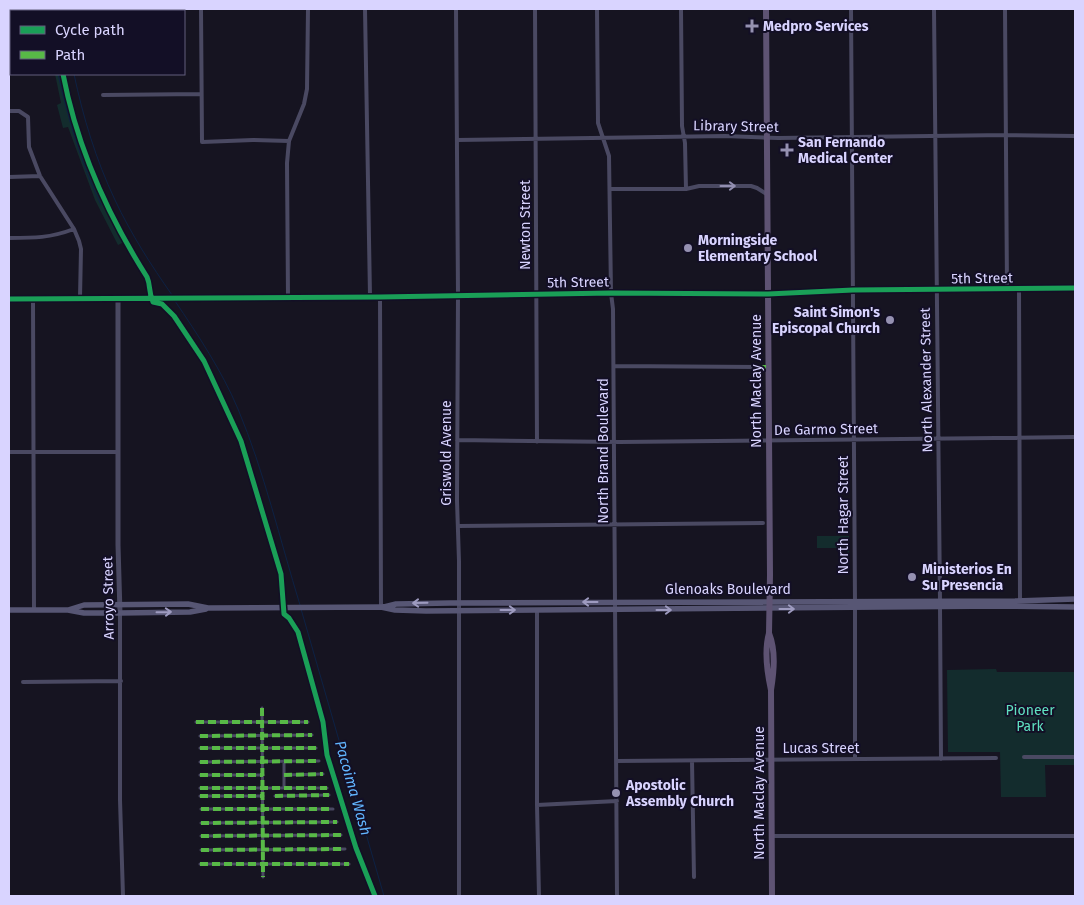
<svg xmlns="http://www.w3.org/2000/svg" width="1084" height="905" viewBox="0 0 1084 905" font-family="'Fira Sans',sans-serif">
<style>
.green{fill:#132c2d}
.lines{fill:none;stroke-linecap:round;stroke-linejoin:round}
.stream{stroke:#0d2144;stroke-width:1}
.pedestrian{stroke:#4a4962;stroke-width:3}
.minor{stroke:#4a4962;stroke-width:4}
.tertiary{stroke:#4a4962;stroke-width:5}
.secondary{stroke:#575674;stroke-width:5.5}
.primary{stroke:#5e5373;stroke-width:6}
.quiet{stroke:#58b947;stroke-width:4;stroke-dasharray:8 4;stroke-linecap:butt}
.cycleway-casing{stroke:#130f26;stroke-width:8}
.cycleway{stroke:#1a9f57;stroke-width:5}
.oneway{stroke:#928eb0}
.oneway2{stroke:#9e9bc0}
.poi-dot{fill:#9591b1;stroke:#130f26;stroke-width:2}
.labels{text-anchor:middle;stroke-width:4;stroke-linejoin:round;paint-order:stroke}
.poi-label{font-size:14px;font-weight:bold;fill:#d9d4ff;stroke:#130f26;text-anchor:start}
.street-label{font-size:14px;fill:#d9d4ff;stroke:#130f26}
.park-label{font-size:14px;fill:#5fe0c0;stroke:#130f26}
.water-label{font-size:15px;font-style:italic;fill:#62b6ff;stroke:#130f26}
</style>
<rect width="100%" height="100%" fill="#161421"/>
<path class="green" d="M55,74H62C73,134 96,188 124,242L118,245L95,200L68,127L63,128L57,105L61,103Z
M817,536H849V571H848L847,548H817Z
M996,669L997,672H1075V765H1045L1046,797H1001L1000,752H948L947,670Z"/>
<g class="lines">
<path class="stream" d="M65,9V11
M58,74C68,119 81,163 101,205
M74,74C83,117 96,160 115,200C131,234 151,265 172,295
M175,301C198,335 222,371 238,409C264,471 280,540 300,605
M301,609L384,896"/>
<path class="pedestrian" d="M262,708L263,877
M196,722H308
M200,736L312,735
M200,748H316
M284,761V788
M200,762L319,761
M200,775H263
M284,775L323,774
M200,788H327
M200,796H263
M275,796L329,795
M201,809H333
M201,823L337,822
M201,836L341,835
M201,850L345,849
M200,864H349"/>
<path class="minor" d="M201,9L202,142L253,140L289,141
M365,9L370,296
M456,9L458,295L457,501L459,561V896
M535,9L537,442
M597,9L598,123L609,156L611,293L613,309L617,896
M681,9L682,126L685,143L686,189
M851,9L855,602
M934,9L940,601
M1005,9L1007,289
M9,30H11
M103,95L201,94
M9,111H19L28,117L29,147L40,176L74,229L79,241L81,249L80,298L9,299
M457,140L725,136L778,138L1006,135L1075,136
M9,177L40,176
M610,189H686L699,186H751L757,188L768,195
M9,238C34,238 50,238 74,229
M1019,288L1020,601
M288,297L287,163L289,141L304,104L307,89L308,9
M380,297L381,607
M33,299L34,610
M614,366L758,367
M457,440L620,442L1075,437
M9,452H118
M458,526L763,523
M940,607L941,759
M537,610V805L539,896
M120,613V800L123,896
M23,682L121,681
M1024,757H1075
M855,759V608
M616,761L996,758
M692,761L694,877
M537,805L617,801
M772,836H1075"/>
<path class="tertiary" d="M80,298L380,297L611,293L768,294L853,290L1075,288
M118,298V545L120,613"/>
<path class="secondary" d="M384,607L396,604L450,603L1015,601L1075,599
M9,610H68L84,613H120L190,612L206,609
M68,610L84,605L188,604L208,608L381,607L395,610L426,611L1002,606L1075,607"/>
<path class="primary" d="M766,9L770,575L769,633C764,651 767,672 771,690
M769,633C776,651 774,671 771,690L772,896"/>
<path class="quiet" d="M758,367H768
M262,708L263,877
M196,722H308
M200,736L312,735
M200,748H316
M200,762L319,761
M200,775H263
M284,775L323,774
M200,788H327
M200,796H263
M275,796L329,795
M201,809H333
M201,823L337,822
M201,836L341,835
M201,850L345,849
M200,864H349"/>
<g class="cycleway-casing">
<path id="cycleway" d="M63,74C77,147 107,214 147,277C151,286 148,291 153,302L162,304L174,316L204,361L241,441L281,574L284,614L289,618L298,632L323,722L327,755L356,848L375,896
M9,299L380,297L611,293L768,294L853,290L1075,288"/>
</g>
<use href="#cycleway" class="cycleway"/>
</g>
<defs><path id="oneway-shaft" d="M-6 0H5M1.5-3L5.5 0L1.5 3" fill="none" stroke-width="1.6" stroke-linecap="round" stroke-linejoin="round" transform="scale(1.25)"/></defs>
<use class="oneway" href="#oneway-shaft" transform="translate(728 186)"/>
<g class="oneway2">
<use href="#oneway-shaft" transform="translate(590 602) rotate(180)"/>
<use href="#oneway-shaft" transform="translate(420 603) rotate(179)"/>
<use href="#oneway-shaft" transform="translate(787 609)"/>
<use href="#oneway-shaft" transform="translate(508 610)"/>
<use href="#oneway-shaft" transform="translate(664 610)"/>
<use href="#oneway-shaft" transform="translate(164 612) rotate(-1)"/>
</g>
<g class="poi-dot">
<path d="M749.5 18.5h5v5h5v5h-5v5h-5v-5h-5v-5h5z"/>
<path d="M784.5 142.5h5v5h5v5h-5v5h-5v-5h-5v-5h5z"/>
<circle cx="688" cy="248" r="5"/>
<circle cx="890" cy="320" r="5"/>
<circle cx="912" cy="577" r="5"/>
<circle cx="616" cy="793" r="5"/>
</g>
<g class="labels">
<g class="poi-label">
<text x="763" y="31">Medpro Services</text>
<text x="798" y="147">San Fernando<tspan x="798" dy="16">Medical Center</tspan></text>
<text x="698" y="245">Morningside<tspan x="698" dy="16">Elementary School</tspan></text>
<text x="880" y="317" text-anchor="end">Saint Simon's<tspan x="880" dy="16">Episcopal Church</tspan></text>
<text x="922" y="574">Ministerios En<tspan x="922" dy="16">Su Presencia</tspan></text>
<text x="626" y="790">Apostolic<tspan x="626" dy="16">Assembly Church</tspan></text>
</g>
<g class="street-label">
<text transform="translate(736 126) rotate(1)" y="5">Library Street</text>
<text transform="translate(525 225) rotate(-90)" y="5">Newton Street</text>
<text transform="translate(982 278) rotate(-1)" y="5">5th Street</text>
<text transform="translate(578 282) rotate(-1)" y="5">5th Street</text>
<text transform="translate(926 380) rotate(-91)" y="5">North Alexander Street</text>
<text transform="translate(756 381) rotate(-90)" y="5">North Maclay Avenue</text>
<text transform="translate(826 429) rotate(-1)" y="5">De Garmo Street</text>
<text transform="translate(603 451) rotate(-90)" y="5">North Brand Boulevard</text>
<text transform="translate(446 453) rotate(-90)" y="5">Griswold Avenue</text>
<text transform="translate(843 515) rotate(-90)" y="5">North Hagar Street</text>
<text x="728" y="594">Glenoaks Boulevard</text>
<text transform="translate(108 598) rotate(-91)" y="5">Arroyo Street</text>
<text x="821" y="753">Lucas Street</text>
<text transform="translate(759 793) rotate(-90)" y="5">North Maclay Avenue</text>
</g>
<g class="park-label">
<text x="1030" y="715">Pioneer<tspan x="1030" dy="16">Park</tspan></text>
</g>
<g class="water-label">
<text transform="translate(353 788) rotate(74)" y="5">Pacoima Wash</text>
</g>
</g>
<rect width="1084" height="905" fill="none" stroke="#d9d4ff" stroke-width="20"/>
<rect x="10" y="10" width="175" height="65" fill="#130f26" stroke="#625e7d"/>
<rect x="20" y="26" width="25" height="8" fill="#1a9f57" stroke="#625e7d"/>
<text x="55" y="35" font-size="15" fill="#d9d4ff">Cycle path</text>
<rect x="20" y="51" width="25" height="8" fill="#58b947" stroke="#625e7d"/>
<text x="55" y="60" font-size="15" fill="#d9d4ff">Path</text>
</svg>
